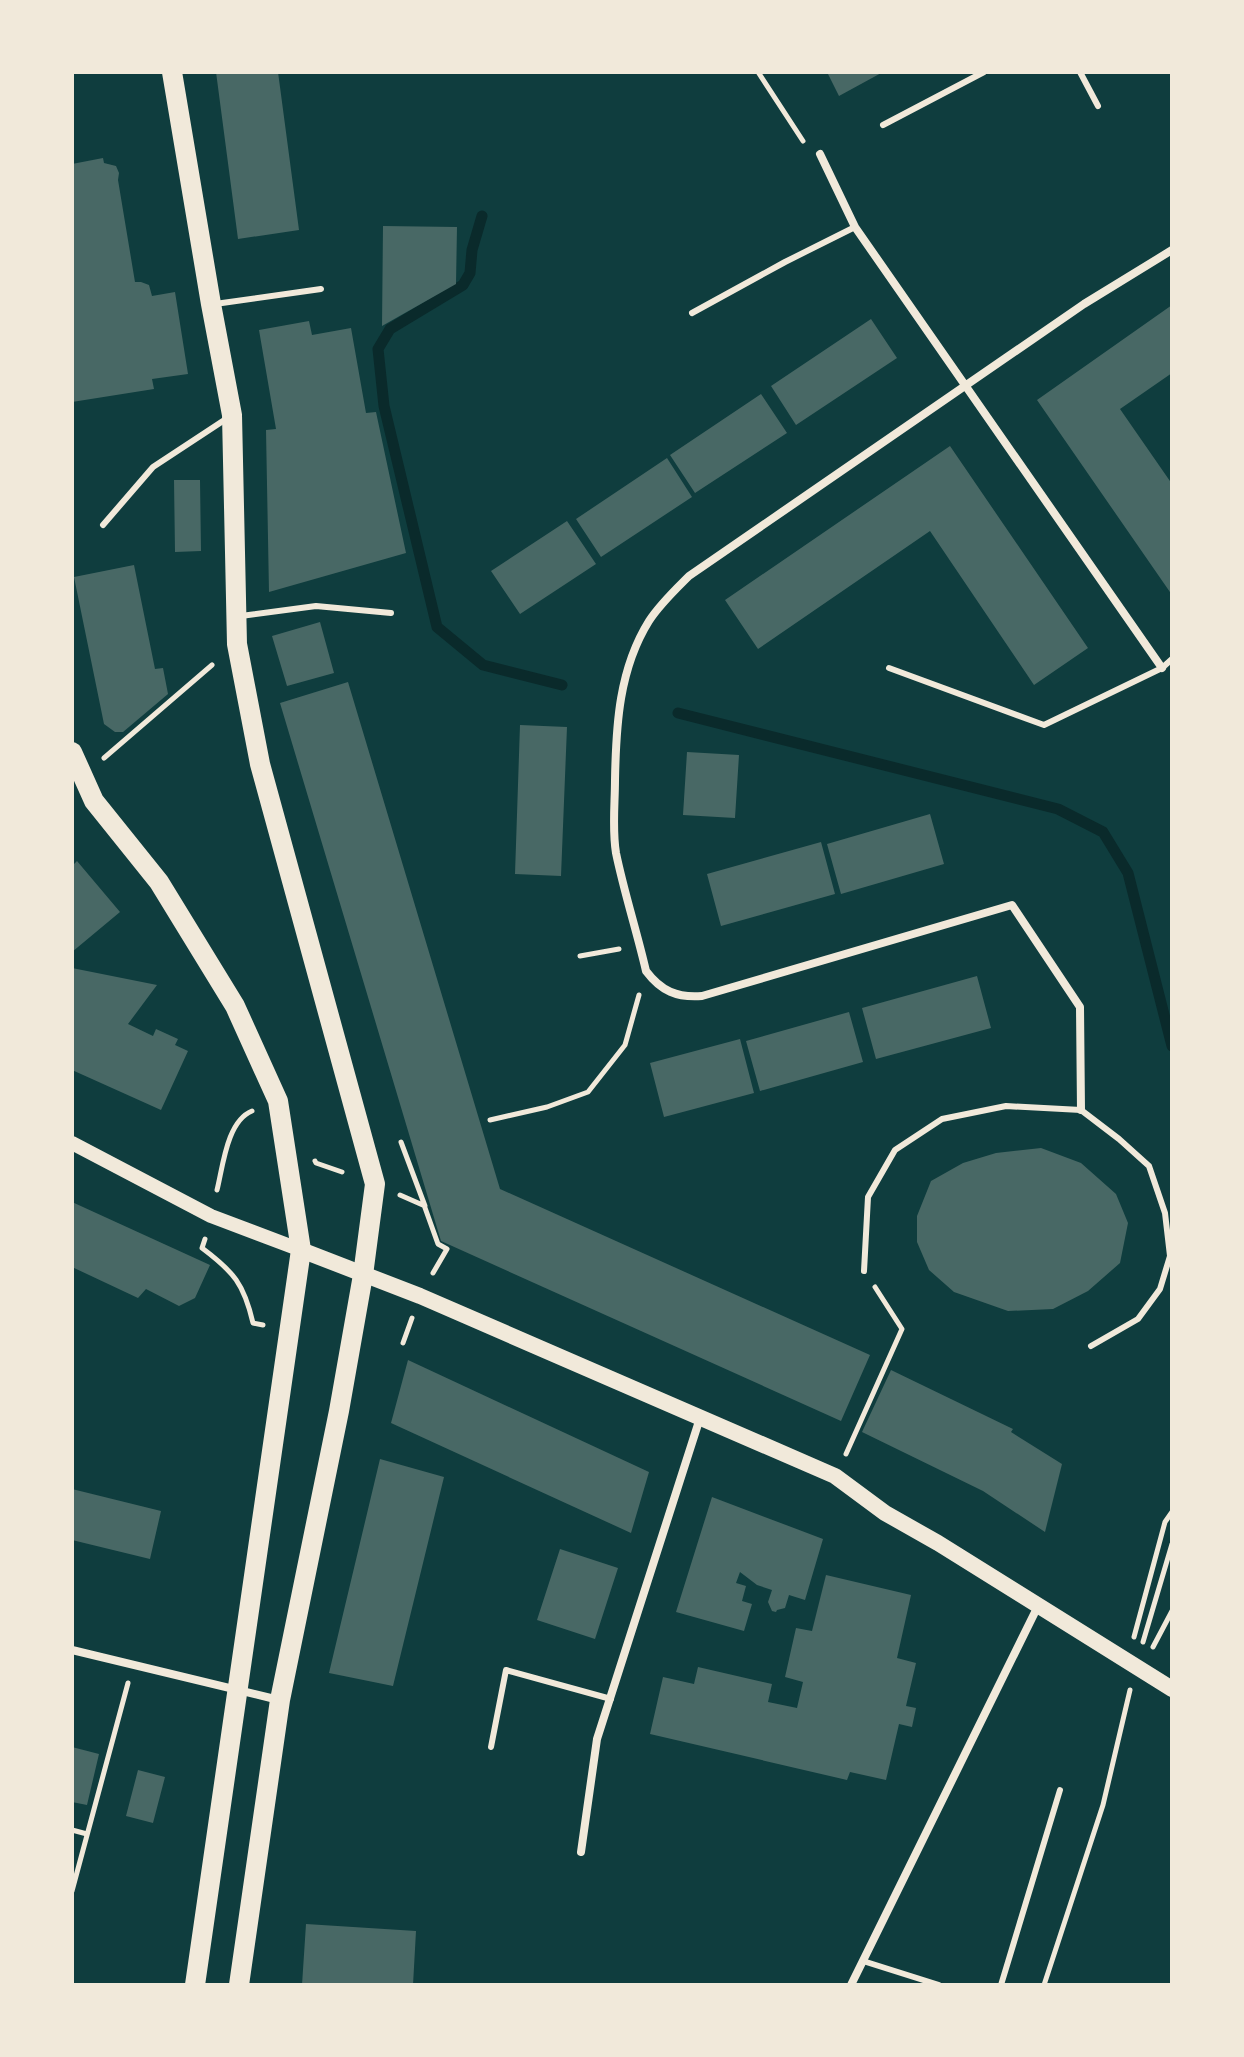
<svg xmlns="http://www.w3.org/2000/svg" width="1244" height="2057" viewBox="0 0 1244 2057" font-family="Montserrat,sans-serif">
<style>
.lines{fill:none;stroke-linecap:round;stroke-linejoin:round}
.stream{stroke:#0a2a2b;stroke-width:11}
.building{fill:#486865}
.path{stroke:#f1e9da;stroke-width:5}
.service{stroke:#f1e9da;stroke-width:6}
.minor{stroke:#f1e9da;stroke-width:8}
.tertiary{stroke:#f1e9da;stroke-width:14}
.secondary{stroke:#f1e9da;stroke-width:16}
.primary{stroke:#f1e9da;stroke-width:20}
</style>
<rect width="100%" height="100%" fill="#0f3d3e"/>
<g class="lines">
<path class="stream" d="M482,216L472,250L470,273L463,285L390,329L378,349L384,406L437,627L483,665L562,685
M678,713L1058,809L1103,832L1128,873L1172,1046"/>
</g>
<path class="building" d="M216,72H278L299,230L238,239Z
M827,72H883L839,96Z
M103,158L104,163L116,166L119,173L118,180L135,282H141L149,285L152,296L175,292L188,374L152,379L154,389L72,402V164Z
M383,226L457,227L456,284L382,326Z
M1172,305V373L1120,409L1172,484V595L1037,400Z
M871,319L897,358L796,425L771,386Z
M309,321L312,335L351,328L366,413L376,412L406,553L269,592L266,430L276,429L259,330Z
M761,394L787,433L695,493L670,455Z
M950,446L1088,648L1034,685L930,531L758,649L725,600Z
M667,458L692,497L601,557L576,519Z
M174,480H200L201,551L175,552Z
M567,521L596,564L520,614L491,571Z
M134,565L155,669L163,668L168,694L123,732H115L104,724L74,577Z
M320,622L334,673L287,686L272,636Z
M348,682L500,1189L870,1355L841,1421L441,1241L280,703Z
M520,725L567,727L561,876L515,874Z
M687,752L739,755L735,818L683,815Z
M930,814L944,864L841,894L827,844Z
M821,842L835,894L721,926L707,874Z
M77,861L120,912L72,952V866Z
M72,968L157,985L128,1024L153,1036L156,1029L178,1039L175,1045L188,1051L161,1110L72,1070Z
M977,976L991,1028L876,1059L862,1008Z
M849,1012L863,1062L760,1091L746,1041Z
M740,1039L754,1093L664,1117L650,1063Z
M1041,1148L1081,1163L1116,1194L1128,1223L1120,1263L1088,1291L1053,1309L1008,1311L954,1292L929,1270L917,1242V1216L931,1181L963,1163L996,1153Z
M72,1202L210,1265L195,1298L179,1306L146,1289L138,1298L72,1267Z
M408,1360L649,1472L631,1533L391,1423Z
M891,1370L1013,1429L1011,1432L1062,1464L1045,1532L983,1491L862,1432Z
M380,1459L444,1477L393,1686L329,1673Z
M72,1489L161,1511L150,1559L72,1540Z
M712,1497L823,1539L805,1600L789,1595L785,1608L777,1610L776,1612L772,1611L768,1602L772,1590L757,1585L740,1572L736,1583L746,1586L742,1601L752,1604L744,1631L676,1612Z
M560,1549L618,1568L595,1639L537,1620Z
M826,1575L911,1595L897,1658L916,1663L906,1706L916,1708L912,1727L899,1724L886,1780L850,1772L847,1780L650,1734L663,1677L694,1684L698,1667L772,1684L768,1702L797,1708L803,1682L785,1677L796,1628L812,1631Z
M72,1747L99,1754L87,1805L72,1802Z
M138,1770L165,1777L153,1823L126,1816Z
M306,1924L416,1931L413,1985H302Z"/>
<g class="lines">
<path class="path" d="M758,72L803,141
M104,758L212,665
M580,956L619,949
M490,1120L547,1107L588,1092L625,1045L639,995
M315,1161L316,1163L342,1172
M217,1190C223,1166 227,1121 252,1111
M400,1195L425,1206L401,1142
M424,1205L438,1244L447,1249L433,1273
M205,1239L202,1248C234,1272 244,1284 253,1323L263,1325
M403,1343L412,1318
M846,1454L902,1329L875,1287
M1134,1637L1165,1522L1172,1512
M1143,1642L1172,1544
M1153,1647L1172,1611
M72,1830L87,1834
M72,1891L128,1683
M1044,1985L1103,1805L1130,1690"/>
<path class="service" d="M1080,72L1098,106
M883,125L984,72
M215,304L321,289
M692,313L785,262L855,227
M103,525L153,467L229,417
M241,616L316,606L391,613
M889,668L1044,725L1162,668L1172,659
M864,1271L868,1197L895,1150L942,1119L1006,1106L1081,1110L1119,1139L1149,1166L1165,1213L1170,1256L1160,1289L1138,1319L1091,1346
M491,1747L506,1670L611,1699
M863,1961L939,1985
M1001,1985L1060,1790"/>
<path class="minor" d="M820,154L855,227L1162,668
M1081,1110L1080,1007L1012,905L702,996C677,998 661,991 646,971C637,932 624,892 616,853C612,830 615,803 615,780C616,725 619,669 649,621C660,604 675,590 689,576L1084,304L1172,250
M72,1650L279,1700
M581,1852L597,1739L700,1418
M851,1985L1038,1606"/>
<path class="tertiary" d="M72,1143L211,1216L301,1250"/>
<path class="secondary" d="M301,1250L420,1296L835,1476L885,1513L938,1543L1172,1689"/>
<path class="primary" d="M172,72L211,304L232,415L237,644L260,764L375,1184L363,1275L339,1411L280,1700L239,1985
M72,752L94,801L159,882L235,1006L278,1101L301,1250L195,1985"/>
</g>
<rect width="1244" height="2057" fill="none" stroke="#f1e9da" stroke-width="148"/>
</svg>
